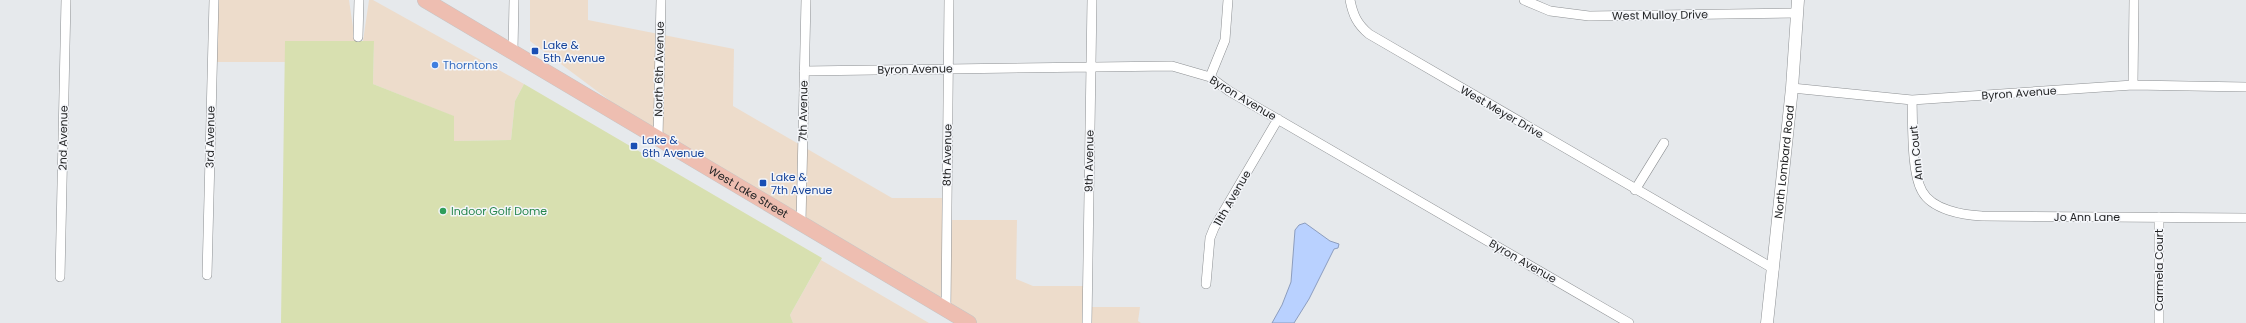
<svg xmlns="http://www.w3.org/2000/svg" width="2246" height="323" viewBox="0 0 2246 323" font-family="Poppins,sans-serif">
<style>
.commercial{fill:#eddccb}
.green{fill:#d8e0b0}
.water{fill:#b9d1ff;stroke:#8c9dbe}
.lines{fill:none;stroke-linecap:round;stroke-linejoin:round}
.minor-casing{stroke:#8d9093;stroke-width:10}
.tertiary-casing{stroke:#8d9093;stroke-width:13}
.primary-casing{stroke:#c6c6c6;stroke-width:16}
.minor{stroke:#fff;stroke-width:9}
.tertiary{stroke:#fff;stroke-width:12}
.primary{stroke:#eebeb1;stroke-width:15}
.transit-dot{fill:#1a4fb4;stroke:#f4f6fa;stroke-width:1.5}
.shop-dot{fill:#3f7fe0;stroke:#f4f6fa;stroke-width:1.5}
.leisure-dot{fill:#2e9e5b;stroke:#f4f6fa;stroke-width:1.5}
.labels{text-anchor:middle;stroke-width:3;stroke-linejoin:round;paint-order:stroke}
.street-label{font-size:11px;fill:#232425;stroke:#f4f6fa}
.transit-label{font-size:11px;fill:#164399;stroke:#f4f6fa;text-anchor:start}
.shop-label{font-size:11px;fill:#366cbe;stroke:#f4f6fa;text-anchor:start}
.leisure-label{font-size:11px;fill:#27864d;stroke:#f4f6fa;text-anchor:start}
</style>
<rect width="100%" height="100%" fill="#e6e9ec"/>
<path class="commercial" d="M209,0H349L355,41H286L285,62H209Z
M369,0H373L524,84L515,101L511,140L454,141L453,116L373,84L374,41H363Z
M530,0H588V20L734,49L733,106L892,198H948V220H1017L1016,279L1033,286H1086L1085,323H973L660,138L530,41Z
M821,260L929,323H793L790,315Z
M1090,307H1140L1138,321L1141,323H1090Z"/>
<path class="green" d="M285,41H374L373,84L454,116V141L511,140L515,101L524,84L822,258L790,315L793,323H281Z"/>
<path class="water" d="M1305,223L1330,241L1339,244L1338,248L1334,249L1309,299L1294,323H1272L1282,305L1291,282L1295,230L1299,225Z"/>
<g class="lines">
<g class="minor-casing">
<path id="minor" d="M1350,0C1353,15 1357,24 1369,34L1774,269
M1524,0L1550,11L1589,16L1798,13
M358,37L359,0
M513,51L514,0
M804,71L1172,66L1210,77L1229,91L1629,323
M1210,77L1225,40L1228,0
M2133,85L2134,0
M1792,88L1912,100L2133,85L2246,87
M1912,100C1913,123 1911,172 1922,191C1932,210 1963,215 1982,216L2246,218
M658,139L661,0
M1635,190L1664,143
M801,222L806,0
M207,275L214,0
M60,277L66,0
M1206,284L1210,238L1214,228L1278,119
M946,310L949,0
M1087,323L1092,0
M2159,323V217"/>
</g>
<g class="tertiary-casing">
<g id="tertiary">
<path id="s1" d="M1767,323L1792,88L1798,0"/>
</g>
</g>
<g class="primary-casing">
<g id="primary">
<path id="s2" d="M425,0L969,323"/>
</g>
</g>
<use href="#minor" class="minor"/>
<use href="#tertiary" class="tertiary"/>
<use href="#primary" class="primary"/>
</g>
<g class="transit-dot">
<rect x="531" y="47" width="8" height="8" rx="2"/>
<rect x="630" y="142" width="8" height="8" rx="2"/>
<rect x="759" y="179" width="8" height="8" rx="2"/>
</g>
<circle class="shop-dot" cx="435" cy="65" r="4"/>
<circle class="leisure-dot" cx="443" cy="211" r="4"/>
<g class="labels">
<g class="street-label">
<text transform="translate(1660 15) rotate(-1)" y="4">West Mulloy Drive</text>
<text transform="translate(659 69) rotate(-89)" y="4">North 6th Avenue</text>
<text transform="translate(915 69) rotate(-1)" y="4">Byron Avenue</text>
<text transform="translate(2019 93) rotate(-4)" y="4">Byron Avenue</text>
<text transform="translate(1243 98) rotate(31)" y="4">Byron Avenue</text>
<text transform="translate(803 111) rotate(-89)" y="4">7th Avenue</text>
<text transform="translate(1502 112) rotate(30)" y="4">West Meyer Drive</text>
<text transform="translate(210 137) rotate(-89)" y="4">3rd Avenue</text>
<text transform="translate(63 138) rotate(-89)" y="4">2nd Avenue</text>
<text transform="translate(1916 153) rotate(-96)" y="4">Ann Court</text>
<text transform="translate(947 155) rotate(-89)" y="4">8th Avenue</text>
<text transform="translate(1089 161) rotate(-89)" y="4">9th Avenue</text>
<text dy="4" stroke="none"><textPath href="#s1" startOffset="162">North Lombard Road</textPath></text>
<text dy="4" stroke="none"><textPath href="#s2" startOffset="376">West Lake Street</textPath></text>
<text transform="translate(1232 198) rotate(-60)" y="4">11th Avenue</text>
<text x="2087" y="221">Jo Ann Lane</text>
<text transform="translate(1523 261) rotate(30)" y="4">Byron Avenue</text>
<text transform="translate(2159 270) rotate(-90)" y="4">Carmela Court</text>
</g>
<g class="transit-label">
<text x="543" y="49">Lake &amp;<tspan x="543" dy="13">5th Avenue</tspan></text>
<text x="642" y="144">Lake &amp;<tspan x="642" dy="13">6th Avenue</tspan></text>
<text x="771" y="181">Lake &amp;<tspan x="771" dy="13">7th Avenue</tspan></text>
</g>
<g class="shop-label">
<text x="443" y="69">Thorntons</text>
</g>
<g class="leisure-label">
<text x="451" y="215">Indoor Golf Dome</text>
</g>
</g>
</svg>
